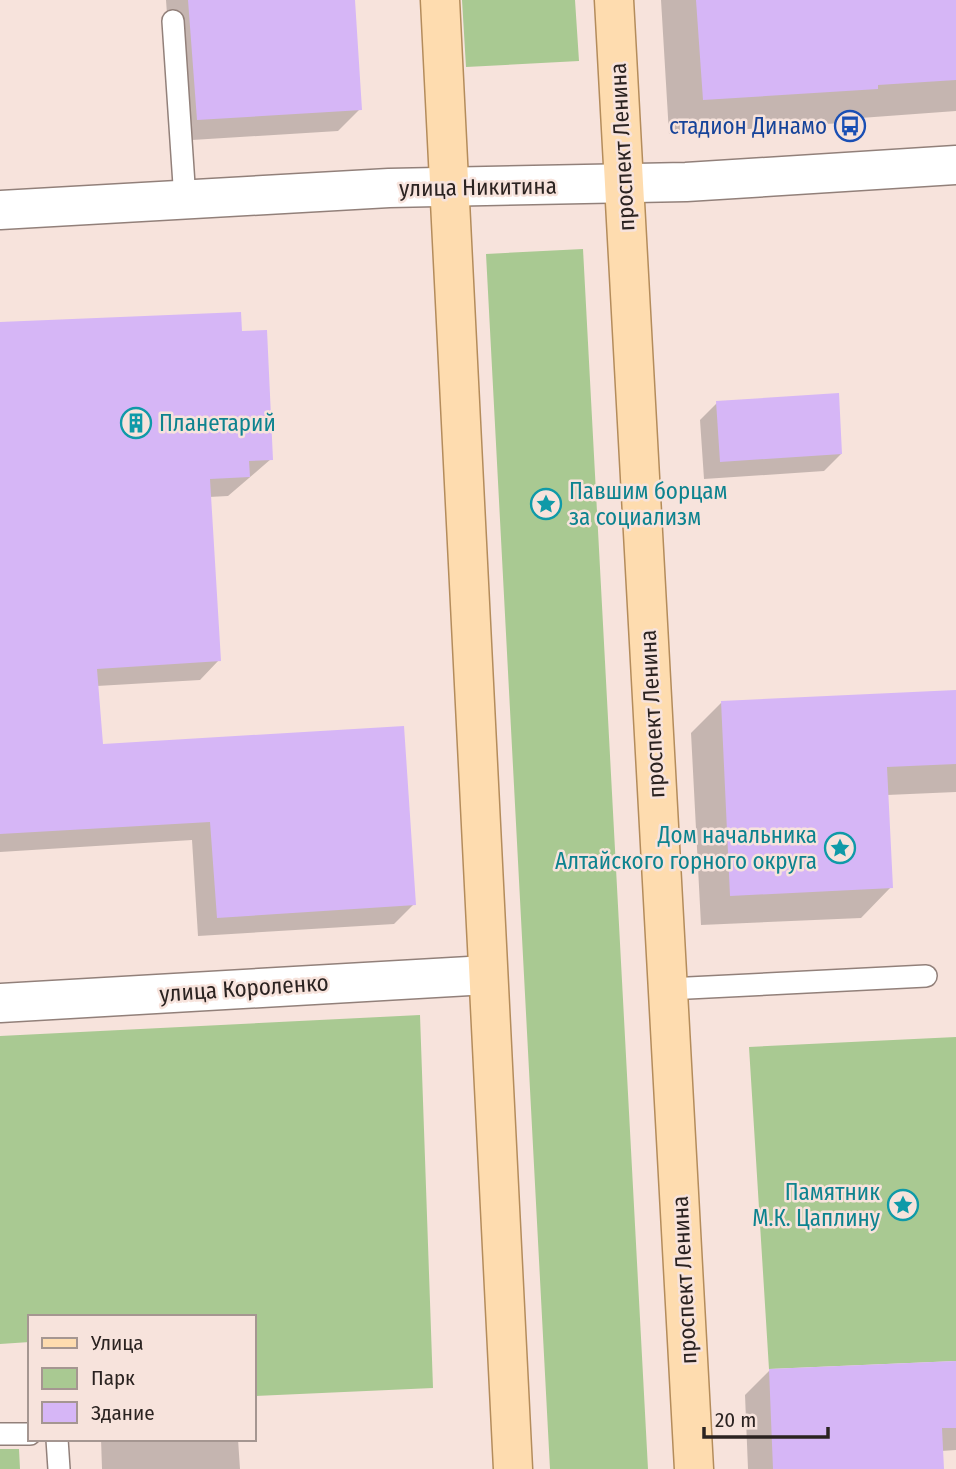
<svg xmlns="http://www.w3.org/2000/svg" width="956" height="1469" viewBox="0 0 956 1469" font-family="'Fira Sans Condensed',sans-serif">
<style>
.green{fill:#a9c992}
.shadow{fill:#0003}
.building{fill:#d6b6f6}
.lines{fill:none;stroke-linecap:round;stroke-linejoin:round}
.lane-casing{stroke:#92807a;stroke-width:24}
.street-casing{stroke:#92807a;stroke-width:41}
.primary-casing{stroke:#b48c5b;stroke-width:41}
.lane{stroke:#fff;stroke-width:21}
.street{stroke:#fff;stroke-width:38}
.primary{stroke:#fedcaf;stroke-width:38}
.labels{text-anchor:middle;stroke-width:5;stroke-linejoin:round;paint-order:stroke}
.transit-label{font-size:23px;fill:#164399;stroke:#f7e3dc;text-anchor:end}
.street-label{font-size:23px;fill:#2b2321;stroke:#f7e3dc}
.culture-label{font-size:23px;fill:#0d838f;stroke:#f7e3dc;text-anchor:start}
</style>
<rect width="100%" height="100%" fill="#f7e3dc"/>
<path class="green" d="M462,0H575L579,61L466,67Z
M583,249L648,1469H550L486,254Z
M420,1015L433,1388L255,1396L254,1317H30V1342L0,1344V1036Z
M956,1037V1361L769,1369L749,1047Z
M0,1449H19L20,1469H0Z"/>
<path class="shadow" d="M166,0H353L360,109L338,131L176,141Z
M661,0H956V111L847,119L842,123L669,134Z
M0,324L240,333L271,459L228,496L209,497L219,660L200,680L97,686L101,746L414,904L394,924L198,936L192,840L0,852Z
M717,403L841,454L824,471L704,479L700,420Z
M956,692V792L887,795L891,887L861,918L701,925L691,733L721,703Z
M956,1363V1450L941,1451L942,1469H748L745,1395L769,1371Z
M101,1439H238L240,1469H102Z"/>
<path class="building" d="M188,0H355L362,110L197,120Z
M696,0H956V80L878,85V89L703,100Z
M241,312L242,331L267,330L273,460L249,461L250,477L210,479L221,661L97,669L103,744L404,726L416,905L217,918L210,822L0,834V322Z
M839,393L842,454L720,462L716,401Z
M956,690V764L887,767L893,888L730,896L721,701Z
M956,1361V1428H942L944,1469H773L769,1369Z"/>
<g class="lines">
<g class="lane-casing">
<path id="lane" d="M173,21L185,200
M668,989L926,976
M0,1434H30
M57,1439L59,1469"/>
</g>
<g class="street-casing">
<path id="street" d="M0,210L389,188L686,182L956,165
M0,1003L487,975"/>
</g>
<g class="primary-casing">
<path id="primary" d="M440,0L513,1469
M614,0L694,1469"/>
</g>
<use href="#lane" class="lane"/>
<use href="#street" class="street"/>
<use href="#primary" class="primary"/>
</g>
<defs>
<g id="bus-ring" transform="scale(1.575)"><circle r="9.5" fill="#f7e3dc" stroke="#1a4fb4" stroke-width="1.5"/><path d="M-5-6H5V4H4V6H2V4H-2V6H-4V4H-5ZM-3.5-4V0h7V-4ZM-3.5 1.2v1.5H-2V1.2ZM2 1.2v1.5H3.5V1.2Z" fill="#1a4fb4"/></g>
<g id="building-ring" transform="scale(1.575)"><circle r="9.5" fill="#f7e3dc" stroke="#0f9aa8" stroke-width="1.5"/><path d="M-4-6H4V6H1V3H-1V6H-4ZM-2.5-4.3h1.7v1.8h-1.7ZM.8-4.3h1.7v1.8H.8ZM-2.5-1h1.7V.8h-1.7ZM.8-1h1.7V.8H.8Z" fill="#0f9aa8"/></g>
<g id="sight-ring" transform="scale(1.575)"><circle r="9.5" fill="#f7e3dc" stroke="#0f9aa8" stroke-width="1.5"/><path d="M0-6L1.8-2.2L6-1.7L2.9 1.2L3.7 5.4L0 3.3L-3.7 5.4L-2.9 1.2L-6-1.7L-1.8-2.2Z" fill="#0f9aa8"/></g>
</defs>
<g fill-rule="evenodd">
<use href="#bus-ring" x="850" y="126"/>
<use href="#building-ring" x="136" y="423"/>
<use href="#sight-ring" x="546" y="504"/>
<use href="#sight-ring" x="840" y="848"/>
<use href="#sight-ring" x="903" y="1205"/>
</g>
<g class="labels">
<g class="transit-label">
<text x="827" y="134">стадион Динамо</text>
</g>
<g class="street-label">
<text transform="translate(622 147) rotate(-93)" y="8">проспект Ленина</text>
<text transform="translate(478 187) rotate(-1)" y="8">улица Никитина</text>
<text transform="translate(652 714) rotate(-93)" y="8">проспект Ленина</text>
<text transform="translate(244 988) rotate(-4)" y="8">улица Короленко</text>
<text transform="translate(684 1280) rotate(-93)" y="8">проспект Ленина</text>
</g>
<g class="culture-label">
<text x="159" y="431">Планетарий</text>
<text x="569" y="499">Павшим борцам<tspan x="569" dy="26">за социализм</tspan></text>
<text x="817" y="843" text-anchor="end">Дом начальника<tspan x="817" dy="26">Алтайского горного округа</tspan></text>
<text x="880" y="1200" text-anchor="end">Памятник<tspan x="880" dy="26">М.К. Цаплину</tspan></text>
</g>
</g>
<rect x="28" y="1315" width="228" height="126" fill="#f7e3dc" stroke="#a59691" stroke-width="2"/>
<rect x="42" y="1338" width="35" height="10" fill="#fedcaf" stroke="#a59691" stroke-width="2"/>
<text x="91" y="1350" font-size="21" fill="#2b2321">Улица</text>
<rect x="42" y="1368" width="35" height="21" fill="#a9c992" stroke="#a59691" stroke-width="2"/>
<text x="91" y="1385" font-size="21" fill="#2b2321">Парк</text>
<rect x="42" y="1402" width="35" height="21" fill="#d6b6f6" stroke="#a59691" stroke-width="2"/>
<text x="91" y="1420" font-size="21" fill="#2b2321">Здание</text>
<path d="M704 1427v10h124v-10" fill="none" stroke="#2b2321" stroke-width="3.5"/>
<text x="715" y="1427" font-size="21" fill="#2b2321" stroke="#f7e3dc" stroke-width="5" paint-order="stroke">20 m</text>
</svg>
